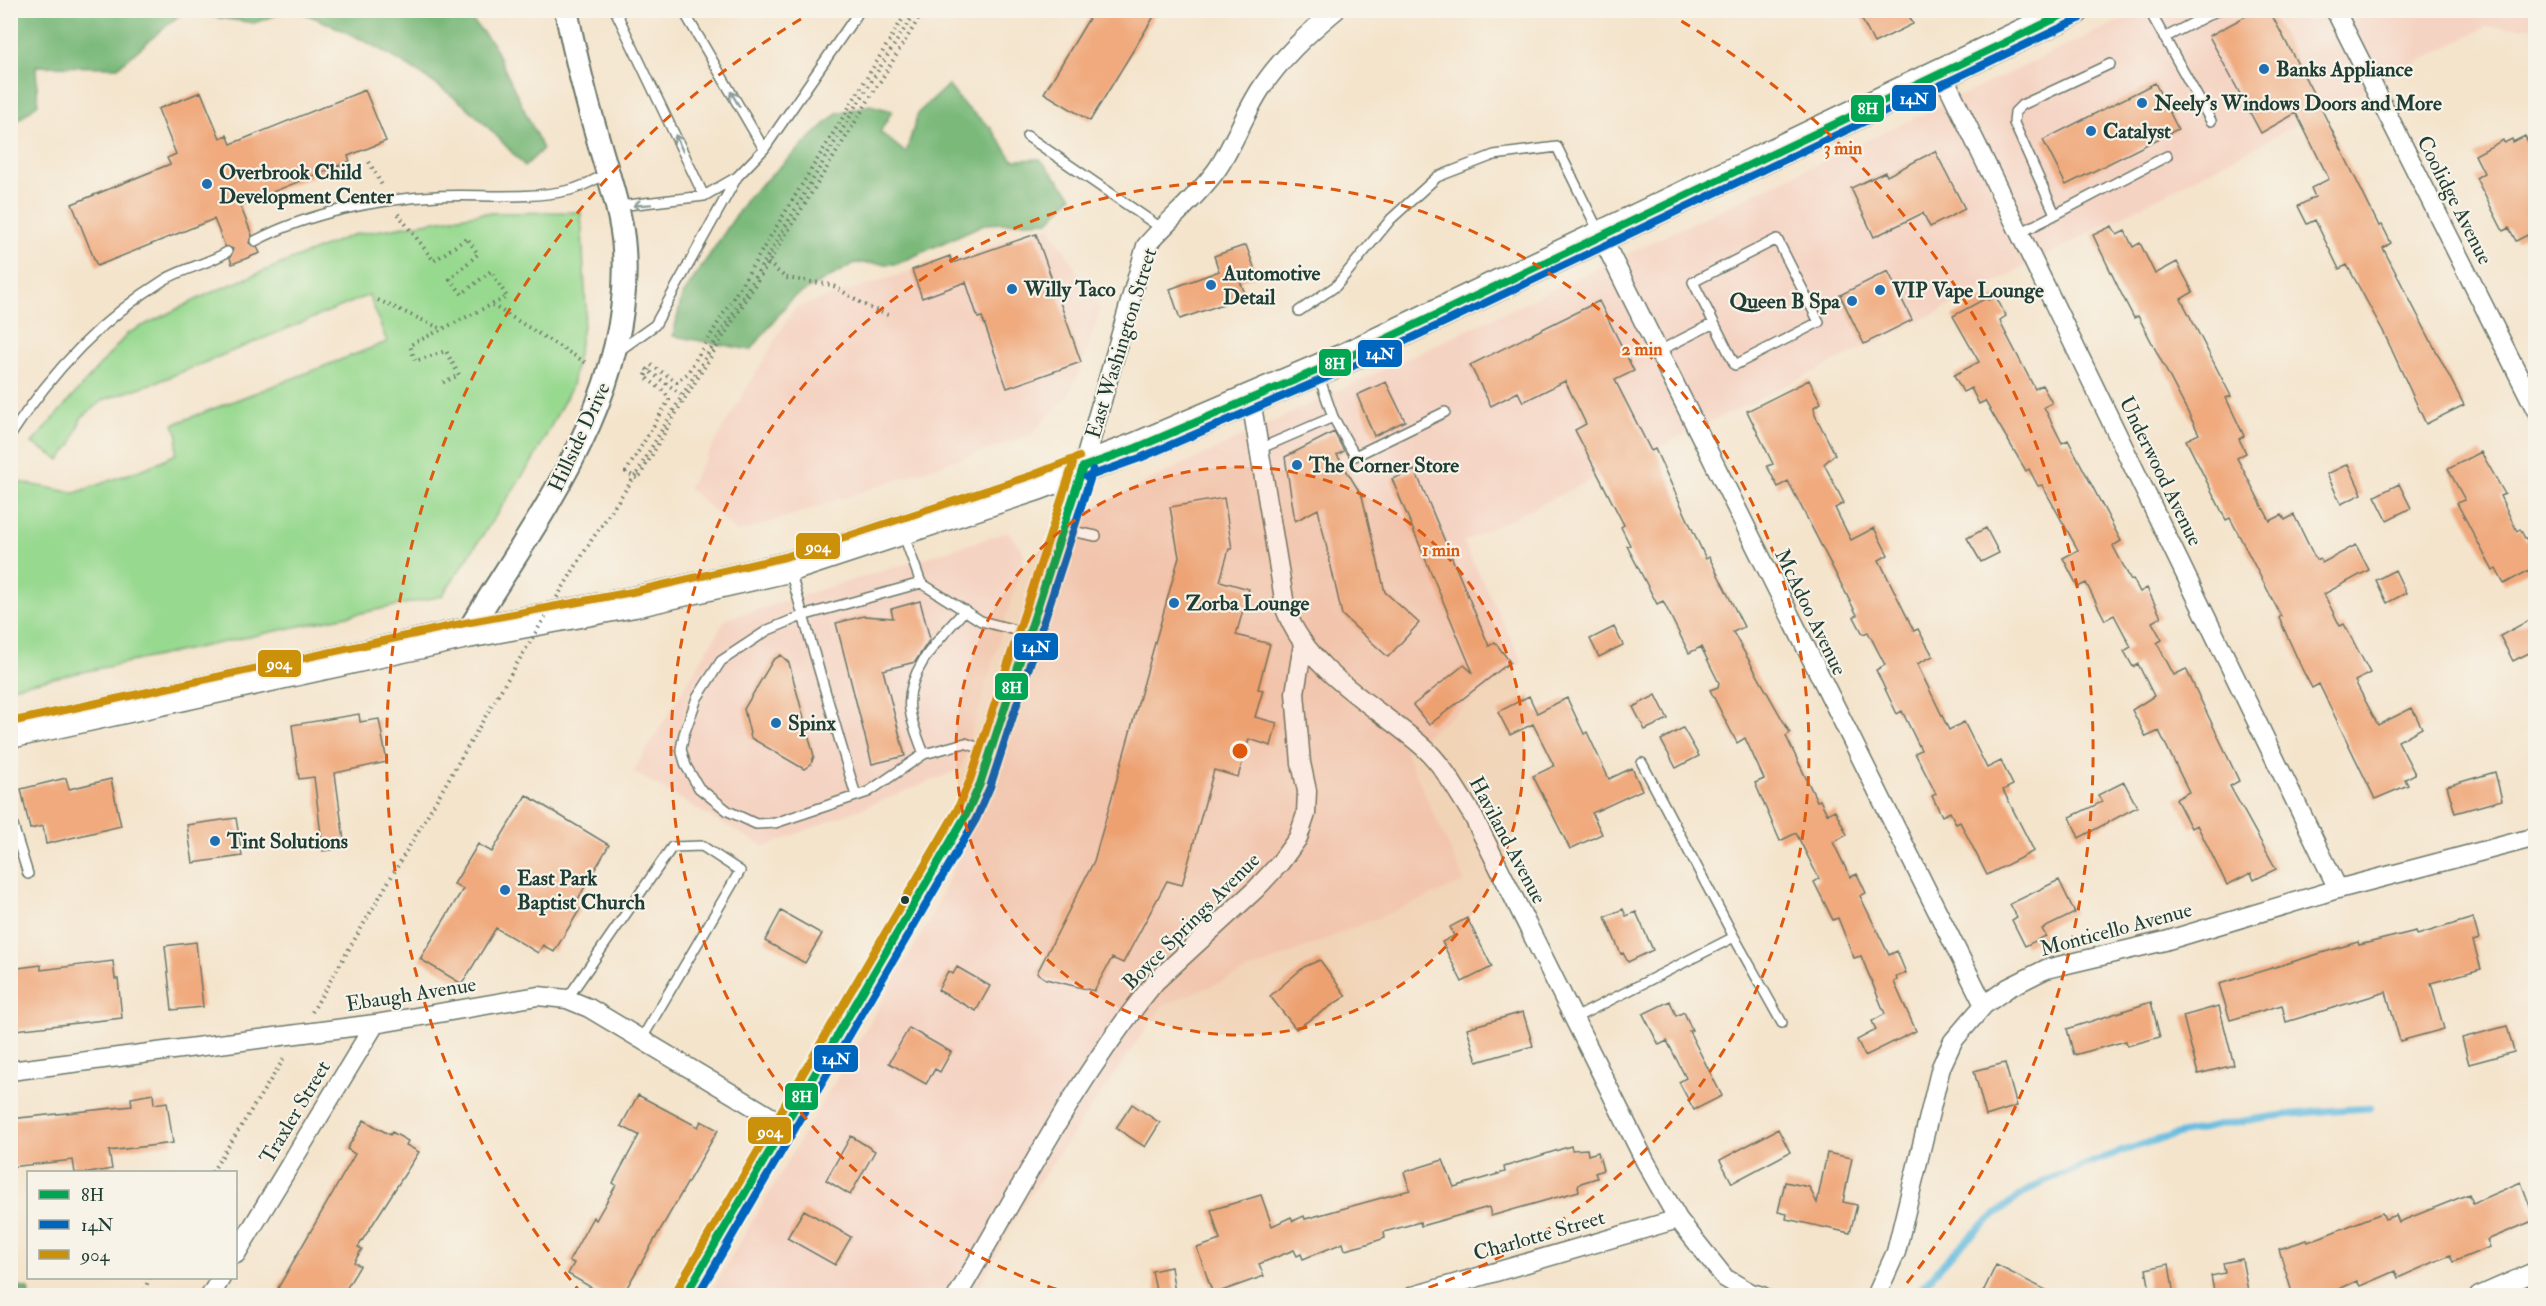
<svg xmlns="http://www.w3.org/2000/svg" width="2546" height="1306" viewBox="0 0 2546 1306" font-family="'IM FELL Double Pica',serif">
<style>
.built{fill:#f5d3c2}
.green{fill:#98d990;stroke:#5c8b62;stroke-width:1.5}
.forest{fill:#7ab97a;stroke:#4c7b57;stroke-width:1.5}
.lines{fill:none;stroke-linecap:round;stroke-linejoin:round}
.stream{stroke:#61badf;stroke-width:7}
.building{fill:#f0aa7e}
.service-casing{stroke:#6a7769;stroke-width:12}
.minor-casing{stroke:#6a7769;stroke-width:21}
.tertiary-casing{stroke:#6a7769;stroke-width:26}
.primary-casing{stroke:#6a7769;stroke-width:33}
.path{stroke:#6a7769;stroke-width:4;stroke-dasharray:1.5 4.5;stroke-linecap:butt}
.service{stroke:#fff;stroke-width:9}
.minor{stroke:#fff;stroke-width:18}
.tertiary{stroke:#fff;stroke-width:22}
.primary{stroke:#fff;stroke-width:30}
.path-bridge{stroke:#6a7769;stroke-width:4;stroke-dasharray:1.5 4.5;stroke-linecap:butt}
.bus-1-casing{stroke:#f7f3e8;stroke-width:12}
.bus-2-casing{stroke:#f7f3e8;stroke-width:12}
.bus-3-casing{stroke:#f7f3e8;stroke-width:12}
.bus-1{stroke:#00a651;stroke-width:8}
.bus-2{stroke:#0065bd;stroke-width:8}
.bus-3{stroke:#cc910a;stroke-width:8}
.oneway{stroke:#8f9e9a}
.ring{fill:none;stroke:#de580e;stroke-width:3;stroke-dasharray:10 8}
.poi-dot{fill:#1f6fb2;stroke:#f7f3e8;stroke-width:2}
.bus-dot{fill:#1f3d34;stroke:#f7f3e8;stroke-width:2}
.labels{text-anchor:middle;stroke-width:4.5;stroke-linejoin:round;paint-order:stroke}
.poi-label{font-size:21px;font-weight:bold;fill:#1f3d34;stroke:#f7f3e8;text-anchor:start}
.street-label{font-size:21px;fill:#1f3d34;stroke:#f7f3e8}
.centre{fill:#de580e;stroke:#f7f3e8;stroke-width:3}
.ring-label{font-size:18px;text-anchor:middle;font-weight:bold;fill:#de580e;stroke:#f7f3e8;stroke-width:4.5;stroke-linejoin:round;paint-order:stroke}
.line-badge{stroke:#f7f3e8;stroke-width:2}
.badge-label{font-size:16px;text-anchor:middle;font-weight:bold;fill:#fff}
</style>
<rect width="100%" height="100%" fill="#f7f3e8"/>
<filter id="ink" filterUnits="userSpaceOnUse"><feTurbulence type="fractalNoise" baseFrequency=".0167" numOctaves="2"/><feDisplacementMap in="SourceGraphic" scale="12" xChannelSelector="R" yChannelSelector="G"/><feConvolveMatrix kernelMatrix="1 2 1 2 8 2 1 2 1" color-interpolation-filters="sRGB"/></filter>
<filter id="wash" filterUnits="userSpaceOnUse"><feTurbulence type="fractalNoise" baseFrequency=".008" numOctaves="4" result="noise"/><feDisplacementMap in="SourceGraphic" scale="24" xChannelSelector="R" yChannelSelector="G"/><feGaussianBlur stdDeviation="1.35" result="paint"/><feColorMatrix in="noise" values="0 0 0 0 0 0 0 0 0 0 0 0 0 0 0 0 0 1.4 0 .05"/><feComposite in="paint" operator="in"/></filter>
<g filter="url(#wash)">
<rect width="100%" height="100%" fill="#f4e4cc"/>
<path class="built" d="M2140,11H2535V27H2485L1944,309L1463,542L1523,662L1405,751L1465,882L1162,1006L1016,1215L976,1295L708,1296L928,923L1004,756L1087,510Z
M1050,227L1100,309L1084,361L1069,394L1031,435L738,533L688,488L794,308Z
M1008,532L1025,554L961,769L764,847L633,772L726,619Z"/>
<path class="green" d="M581,212L586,310L572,386L533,460L442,596L11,687V610L18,482L75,493L148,467L176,454L178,436L174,424L387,342L369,295L162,380L103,400L81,418L72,444L60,460L32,443L128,333L208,294L352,235L483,213Z"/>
<path class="forest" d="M11,10H287V11L254,23L183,12L118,67L36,66L38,104L11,126Z
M298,11H464L492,43L543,149L525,166C504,145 483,119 459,101C410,64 355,33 298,11Z
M948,85L964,105L990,127L1013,160L1040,159L1072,196L1049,221L984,224L897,264L855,263L792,298L751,350L673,336L682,296L749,196L837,113L870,105L892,111L880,132L906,153L918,113Z
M10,310L16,394L11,405H10Z
M11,1285L28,1289L29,1295H11Z"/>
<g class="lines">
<path class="stream" d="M1918,1292C1951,1253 1988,1216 2032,1188C2046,1179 2062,1174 2078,1168C2172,1128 2269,1113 2370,1108"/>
</g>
<g id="blocks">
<path class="building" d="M1094,10H1158L1090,121L1044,93Z
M1857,10H1906L1913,24L1874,43Z
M2257,10H2269L2318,102L2379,226L2382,225L2391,243L2383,248L2464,405L2426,424L2383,331L2347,265L2339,269L2315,220L2307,224L2298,206L2315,197L2311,188L2329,179L2296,113L2261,133L2209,36Z
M2155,83L2178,129L2066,185L2043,140Z
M365,90L386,141L348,156L350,161L240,205L252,235L249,243L257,247L260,253L232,264L230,258L233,249L225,246L214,219L97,266L72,204L170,164L167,158L176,154L158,109L201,92L220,138L227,135L231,144Z
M2525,136L2528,142L2535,138V231L2516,241L2509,228L2503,231L2476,178L2484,173L2475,155L2503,140L2504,143L2512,139L2513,142Z
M1935,151L1965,209L1930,227L1923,213L1874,237L1851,188L1885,172L1887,176Z
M2112,226L2117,235L2125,231L2133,247L2140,243L2155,274L2177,262L2193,292L2181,299L2231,396L2226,398L2244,436L2239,439L2246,453L2237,458L2270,521L2282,515L2285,520L2294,515L2316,560L2320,558L2322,563L2356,545L2369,570L2324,594L2340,626L2344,624L2370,673L2355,681L2378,725L2412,708L2422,728L2398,741L2415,774L2405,779L2408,785L2375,799L2319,684L2312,688L2303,671L2279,618L2281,616L2230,518L2226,520L2186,440L2199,434L2138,316L2134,318L2120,291L2093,235Z
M1036,234L1081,362L1007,388L982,317L978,318L966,282L922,298L912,270L950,256L952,263Z
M1246,245L1257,275L1240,281L1246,296L1180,319L1170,289L1219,271L1214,256Z
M1888,271L1912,320L1864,344L1840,295Z
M1988,297L1989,300L1996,297L2006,316L2000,320L2001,324L2035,389L2042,385L2052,403L2044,407L2062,443L2068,440L2121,541L2113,546L2131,580L2133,579L2140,592L2147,588L2161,617L2152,622L2162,640L2157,643L2174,675L2186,669L2224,749L2239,781L2230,786L2276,869L2254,880L2251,873L2227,885L2197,825L2191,828L2176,799L2189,792L2159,731L2146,737L2132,710L2154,696L2138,664L2133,667L2124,651L2131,647L2114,615L2105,620L2086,583L2078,587L2063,558L2078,550L2042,485L2038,486L2029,469L2026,471L1985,401L1979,404L1971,388L1963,392L1954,375L1979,362L1953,316Z
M1599,301L1634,371L1615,380L1651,451L1655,449L1706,559L1709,557L1744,627L1733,632L1790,733L1786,736L1817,801L1820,800L1827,814L1835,810L1847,835L1833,842L1850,877L1857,874L1866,893L1860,896L1889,955L1897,951L1906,973L1896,977L1897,980L1894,982L1916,1031L1865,1056L1857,1040L1876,1030L1872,1021L1885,1014L1861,956L1854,958L1838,918L1833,920L1814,882L1819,879L1796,833L1780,841L1755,783L1764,779L1745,738L1737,743L1710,690L1718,687L1719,683L1701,647L1689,653L1663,601L1657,604L1627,546L1630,545L1621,527L1624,525L1575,430L1586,424L1565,381L1523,402L1518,392L1491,406L1470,365Z
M1809,380L1821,403L1814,407L1815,415L1835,454L1824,464L1844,503L1835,508L1851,540L1874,528L1888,555L1879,560L1914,631L1918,629L1933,656L1917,664L1949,730L1964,722L1987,768L2001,761L2013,785L2003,790L2034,851L1987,875L1960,822L1956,824L1950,812L1942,816L1932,796L1936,794L1915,753L1921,750L1902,711L1897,714L1876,670L1885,665L1868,632L1863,634L1854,617L1857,615L1788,481L1778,487L1767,466L1773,464L1747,411Z
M1386,382L1405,421L1374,436L1357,395Z
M1334,432L1344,451L1337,455L1362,496L1385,592L1419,623L1388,657L1342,615L1318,509L1295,521L1285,457Z
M2481,452L2505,494L2500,496L2517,531L2520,529L2526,540L2535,536V567L2504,584L2496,569L2493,571L2457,503L2465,500L2448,469Z
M2348,464L2362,494L2341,504L2327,474Z
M1415,470L1489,646L1495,642L1510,662L1429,725L1413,705L1464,665L1473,673L1392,479Z
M2399,484L2411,508L2387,520L2375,496Z
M1224,498L1232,549H1229L1220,581L1249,589L1236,635L1270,644L1258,689L1263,690L1255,717L1277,723L1271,746L1249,739L1238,777L1214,770L1182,885L1167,881L1123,963L1112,958L1094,991L1046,979L1037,973L1094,861L1179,557L1170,507Z
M1986,528L1999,553L1981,562L1967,538Z
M2395,570L2406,593L2387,603L2376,580Z
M920,601L930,639L915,662L883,670L905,756L872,764L836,623L864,616L893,618L891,609Z
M2535,617V650L2513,661L2500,636Z
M1614,627L1623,645L1599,657L1590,639Z
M781,655L789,663L814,756L811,764L804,769L751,738L744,709L773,660Z
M1656,695L1668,719L1645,730L1633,707Z
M1529,696L1537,713L1567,698L1584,734L1587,732L1609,779L1632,768L1642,790L1592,813L1602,834L1570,849L1533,776L1554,766L1533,724L1510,735L1498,712Z
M359,714L360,722L379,719L387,762L335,773L345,848L323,851L314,777L299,779L292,725Z
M1683,728L1699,756L1676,768L1661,740Z
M2495,772L2502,800L2455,813L2447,786Z
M66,778L69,789L111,779L121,826L46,844L43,826L30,829L21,789Z
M2124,782L2137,807L2079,838L2070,817L2102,802L2098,795Z
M526,795L609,845L574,906L580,909L554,952L543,945L538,953L496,928L462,984L420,959L463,889L454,884L478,844L492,852Z
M236,818L242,856L193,863L187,825Z
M2059,880L2075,913L2042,929L2046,936L2025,946L2012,920L2017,917L2010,904Z
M1623,909L1626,916L1636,912L1653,950L1628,962L1623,953L1621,954L1605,917Z
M781,911L822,934L805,963L765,941Z
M1467,918L1492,967L1462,982L1442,942L1454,936L1450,927Z
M2473,918L2479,939L2473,941L2481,969L2431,983L2444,1029L2400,1041L2386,992L2286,1022L2282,1005L2230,1020L2219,984L2358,942L2359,945L2416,931L2417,935Z
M196,942L203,1007L172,1010L165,946Z
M1320,960L1346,996L1296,1029L1270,996L1304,967Z
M113,961L115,979H118L122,1018L15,1030L14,1024H10V969L41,965V970Z
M957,967L990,986L976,1011L938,990L948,971L953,974Z
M1670,1001L1676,1016L1684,1012L1692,1030L1689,1031L1722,1096L1694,1110L1679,1082L1686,1078L1667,1041L1659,1045L1643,1014Z
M2151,1002L2160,1037L2127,1046L2126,1041L2074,1055L2067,1029Z
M2219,1006L2234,1065L2198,1074L2183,1016Z
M1523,1012L1533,1046L1477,1062L1467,1028Z
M2507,1026L2514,1052L2469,1064L2462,1038Z
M909,1028L951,1052L940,1072L935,1069L926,1084L889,1063Z
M2005,1063L2017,1106L1986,1116L1974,1071Z
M153,1094L154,1104L167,1102L173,1143L109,1151L112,1169L89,1173H75L73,1160L10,1167V1119L132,1106L131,1098Z
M638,1095L698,1127L701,1121L718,1130L622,1296H606L568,1274L574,1263L569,1261L593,1217L596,1220L616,1185L613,1183L639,1135L621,1126Z
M1132,1104L1160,1123L1145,1147L1116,1128Z
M364,1120L390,1135L392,1132L408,1141L406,1145L419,1152L358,1247L362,1249L354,1262L360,1266L342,1296H292L278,1288L355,1154L347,1149Z
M1778,1129L1790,1152L1732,1183L1720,1160Z
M851,1136L875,1151L850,1195L826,1180Z
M1571,1146L1572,1150L1587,1149L1588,1155L1598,1152L1603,1170L1595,1173L1597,1178L1581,1183L1578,1186L1579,1191L1491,1216L1489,1207L1421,1226L1420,1222L1384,1232L1385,1238L1364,1245L1345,1250L1343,1243L1303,1259L1301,1254L1297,1256L1294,1250L1259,1264L1264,1276L1213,1294L1197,1248L1220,1240L1211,1210L1261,1195L1272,1226L1291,1217L1293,1221L1304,1216L1305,1219L1410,1190L1404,1172L1443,1160L1454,1187L1505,1172L1504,1167Z
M1827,1153L1852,1158L1843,1202L1857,1205L1850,1233L1786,1219L1787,1214L1778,1212L1785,1182L1809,1187L1817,1203Z
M2521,1182L2535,1220L2487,1240L2490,1247L2453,1262L2450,1255L2398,1278L2395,1271L2360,1286L2357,1281L2323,1296H2293L2279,1249L2307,1240L2308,1242L2382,1213L2385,1219L2396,1215L2399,1222L2469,1194L2473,1203Z
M804,1210L851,1237L835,1265L787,1238Z
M2242,1259L2249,1296H2215L2211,1276L2225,1273L2223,1263Z
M2169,1264L2174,1296H2151L2146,1269Z
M1996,1265L2058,1296H1981Z
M1171,1267L1175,1293L1157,1296L1152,1271Z"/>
</g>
</g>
<g filter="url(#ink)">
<use href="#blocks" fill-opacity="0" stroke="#6a7769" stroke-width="1.5"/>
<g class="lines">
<g class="service-casing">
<path id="service" d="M615,10L704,196
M683,10L764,149
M2149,10L2211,121
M2164,38L2218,10
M1027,136L1161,228
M619,206L704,196L737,177
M2055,214L2014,123L2015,112L2022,105L2110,64
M2020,233L2167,156
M255,241C308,213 377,199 437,196C480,194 527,200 570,190C583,187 595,179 608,173
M1299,311L1336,286L1391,219L1437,177L1494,155L1557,147L1599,232
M617,352L655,325L737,177L764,149L860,10
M1657,352L1714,323L1735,365L1819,322L1777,239L1693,282L1714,323
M1333,417L1355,456L1445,412
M10,436C50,374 101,319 164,280C184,268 208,264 227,252
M1259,449L1333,417L1318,374
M1062,529L1096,536
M903,533L921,583L981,621L1027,633
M790,571L856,796
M921,583L802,616L768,630L721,661L697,698L684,734L681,749L686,766L699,788L728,811L756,824L775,823L868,792L924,754L965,743L991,752
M924,754C919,740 912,725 910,710C905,671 941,637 965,610
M10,816L28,874
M1734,937L1782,1023
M567,999L672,847L702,846L740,871L641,1040
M1575,1018L1734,937L1642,763"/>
</g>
<g class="minor-casing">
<path id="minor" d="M2335,10L2536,410
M1942,73L2338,889
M1601,236L1984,1005
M1251,400L1286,611C1309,672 1375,705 1422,746C1443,764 1458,793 1473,816L1645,1161L1678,1219L1725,1278L1751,1293L1762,1296
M1083,467L1146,246C1169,219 1198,197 1218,168C1234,144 1244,115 1260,90C1280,59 1307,34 1336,10
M10,1071L375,1024L538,996L567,999L589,1008L786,1126
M236,1254L375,1024
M210,1296L221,1278
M957,1296C1020,1190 1076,1078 1155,982L1256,889L1280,863L1298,838L1306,814L1307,791L1301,763L1295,693L1303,644
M1413,1296L1678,1219
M1876,1296L1896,1252L1941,1067L1953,1041L1984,1005L2008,988L2046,969L2165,941L2338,889L2536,837
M2479,1296L2536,1271"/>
</g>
<g class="tertiary-casing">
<path id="tertiary" d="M467,633C539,516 634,394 624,249C622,214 607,172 598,139C585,96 575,54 566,10
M685,1296L966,815L980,784L1083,467"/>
</g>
<g class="primary-casing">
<path id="primary" d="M10,733L467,633L634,602L788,567L1037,485L1136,448L1346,358L2074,10"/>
</g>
<path class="path" d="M908,10L687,374L677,382L651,365L645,377L665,392L669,400L626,472L638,479L673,418L924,10
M369,162L383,187
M398,214L434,261L467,238L478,254L450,279L462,294L491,271L507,297L410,345L415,361L446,351L459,375L442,383
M768,263L786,278L832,285L868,307L888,315
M378,300L442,329
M492,305L588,364
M646,369L681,394
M637,473C678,400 723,330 766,259C816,175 863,91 917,10
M312,1012L498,695
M212,1172L285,1057
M143,1296L149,1278"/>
<use href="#service" class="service"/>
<use href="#minor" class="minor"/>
<use href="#tertiary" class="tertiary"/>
<use href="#primary" class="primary"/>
<path class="path-bridge" d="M498,695L591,541L637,473"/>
<g class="bus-1-casing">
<path id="bus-1" d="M1083,467L1136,448L1346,358L2073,10
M685,1296L966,815L980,784L1083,467"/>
</g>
<g class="bus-2-casing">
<path id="bus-2" d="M1087,477L1140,458L1351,367L2079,19
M697,1296L976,819L990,787L1093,470"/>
</g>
<g class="bus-3-casing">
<path id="bus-3" d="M10,722L465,623L632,592L785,557L1033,475L1079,457
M676,1291L957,810L970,780L1073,464"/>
</g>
<use href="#bus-1" class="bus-1"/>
<use href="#bus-2" class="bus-2"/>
<use href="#bus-3" class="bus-3"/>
</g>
<defs><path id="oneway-shaft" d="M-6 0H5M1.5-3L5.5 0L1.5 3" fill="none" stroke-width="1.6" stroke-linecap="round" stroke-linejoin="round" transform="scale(1.5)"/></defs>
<g class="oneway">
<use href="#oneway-shaft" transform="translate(735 99) rotate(-120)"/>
<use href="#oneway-shaft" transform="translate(679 143) rotate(-115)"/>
<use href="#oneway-shaft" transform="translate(642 205) rotate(176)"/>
</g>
</g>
<circle cx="1240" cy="751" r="284" fill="#de580e" fill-opacity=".12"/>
<g class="ring">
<circle cx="1240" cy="751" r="284"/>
<path d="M1074 1295A569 569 0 1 1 1406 1295"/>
<path d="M582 1294A853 853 0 0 1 813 12M1666 12A853 853 0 0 1 1898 1294"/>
</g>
<g class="poi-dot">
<circle cx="2264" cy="69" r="6"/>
<circle cx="2142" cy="103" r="6"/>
<circle cx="2091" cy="131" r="6"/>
<circle cx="207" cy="184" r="6"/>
<circle cx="1211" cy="285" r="6"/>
<circle cx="1012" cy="289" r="6"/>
<circle cx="1880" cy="290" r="6"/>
<circle cx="1852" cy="301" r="6"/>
<circle cx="1297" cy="465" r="6"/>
<circle cx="1174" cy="603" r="6"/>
<circle cx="776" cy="723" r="6"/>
<circle cx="215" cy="841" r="6"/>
<circle cx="505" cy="890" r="6"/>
</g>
<circle class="bus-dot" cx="905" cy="900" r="5"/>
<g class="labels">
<g class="poi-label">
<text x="2276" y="76">Banks Appliance</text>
<text x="2154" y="110">Neely's Windows Doors and More</text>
<text x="2103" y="138">Catalyst</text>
<text x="219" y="179">Overbrook Child<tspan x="219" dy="24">Development Center</tspan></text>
<text x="1223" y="280">Automotive<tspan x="1223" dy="24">Detail</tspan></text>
<text x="1024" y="296">Willy Taco</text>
<text x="1892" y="297">VIP Vape Lounge</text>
<text x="1840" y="308" text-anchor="end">Queen B Spa</text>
<text x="1309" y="472">The Corner Store</text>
<text x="1186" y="610">Zorba Lounge</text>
<text x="788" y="730">Spinx</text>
<text x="227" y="848">Tint Solutions</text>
<text x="517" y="885">East Park<tspan x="517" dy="24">Baptist Church</tspan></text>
</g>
<g class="street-label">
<text transform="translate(2455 200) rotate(63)" y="7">Coolidge Avenue</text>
<text transform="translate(1121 343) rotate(-73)" y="7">East Washington Street</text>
<text transform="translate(579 437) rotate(-65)" y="7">Hillside Drive</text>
<text transform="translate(2161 471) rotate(64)" y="7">Underwood Avenue</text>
<text transform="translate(1811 612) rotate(64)" y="7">McAdoo Avenue</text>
<text transform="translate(1508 840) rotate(62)" y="7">Haviland Avenue</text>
<text transform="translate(1191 921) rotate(-45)" y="7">Boyce Springs Avenue</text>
<text transform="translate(2116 929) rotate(-15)" y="7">Monticello Avenue</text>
<text transform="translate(411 994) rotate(-9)" y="7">Ebaugh Avenue</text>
<text transform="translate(295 1112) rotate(-59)" y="7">Traxler Street</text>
<text transform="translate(1539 1235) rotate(-16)" y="7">Charlotte Street</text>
</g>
</g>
<circle cx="1240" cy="751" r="9" class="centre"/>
<g class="ring-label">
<text x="1843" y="154">3 min</text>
<text x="1642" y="355">2 min</text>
<text x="1441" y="556">1 min</text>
</g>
<g class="line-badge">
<rect x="1891" y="84" width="46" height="28" rx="6" fill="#0065bd"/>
<rect x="1850" y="94" width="35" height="29" rx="6" fill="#00a651"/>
<rect x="1357" y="339" width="46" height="29" rx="6" fill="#0065bd"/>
<rect x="1318" y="348" width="34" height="29" rx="6" fill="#00a651"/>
<rect x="795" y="532" width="46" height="28" rx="6" fill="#cc910a"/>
<rect x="1013" y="632" width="46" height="29" rx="6" fill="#0065bd"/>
<rect x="257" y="649" width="45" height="29" rx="6" fill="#cc910a"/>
<rect x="994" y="672" width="35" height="29" rx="6" fill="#00a651"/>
<rect x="813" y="1044" width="46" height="29" rx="6" fill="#0065bd"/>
<rect x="784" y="1082" width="35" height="29" rx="6" fill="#00a651"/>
<rect x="747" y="1116" width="45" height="29" rx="6" fill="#cc910a"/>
</g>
<g class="badge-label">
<text x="1914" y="104">14N</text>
<text x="1868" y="114">8H</text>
<text x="1380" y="359">14N</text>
<text x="1335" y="369">8H</text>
<text x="818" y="552">904</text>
<text x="1036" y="652">14N</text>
<text x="279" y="669">904</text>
<text x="1012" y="693">8H</text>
<text x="836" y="1064">14N</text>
<text x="802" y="1102">8H</text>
<text x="770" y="1137">904</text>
</g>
<rect width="2546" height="1306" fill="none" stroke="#f7f3e8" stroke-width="36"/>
<rect x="27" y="1171" width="210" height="108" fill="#f7f3e8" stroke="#a1aaa0" stroke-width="1.5"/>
<rect x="39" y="1190" width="30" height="9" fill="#00a651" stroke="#a1aaa0" stroke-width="1.5"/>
<text x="81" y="1201" font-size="18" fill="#1f3d34">8H</text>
<rect x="39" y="1220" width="30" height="9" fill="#0065bd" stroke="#a1aaa0" stroke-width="1.5"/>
<text x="81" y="1231" font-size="18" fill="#1f3d34">14N</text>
<rect x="39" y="1250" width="30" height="9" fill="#cc910a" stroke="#a1aaa0" stroke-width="1.5"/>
<text x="81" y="1261" font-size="18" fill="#1f3d34">904</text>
</svg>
